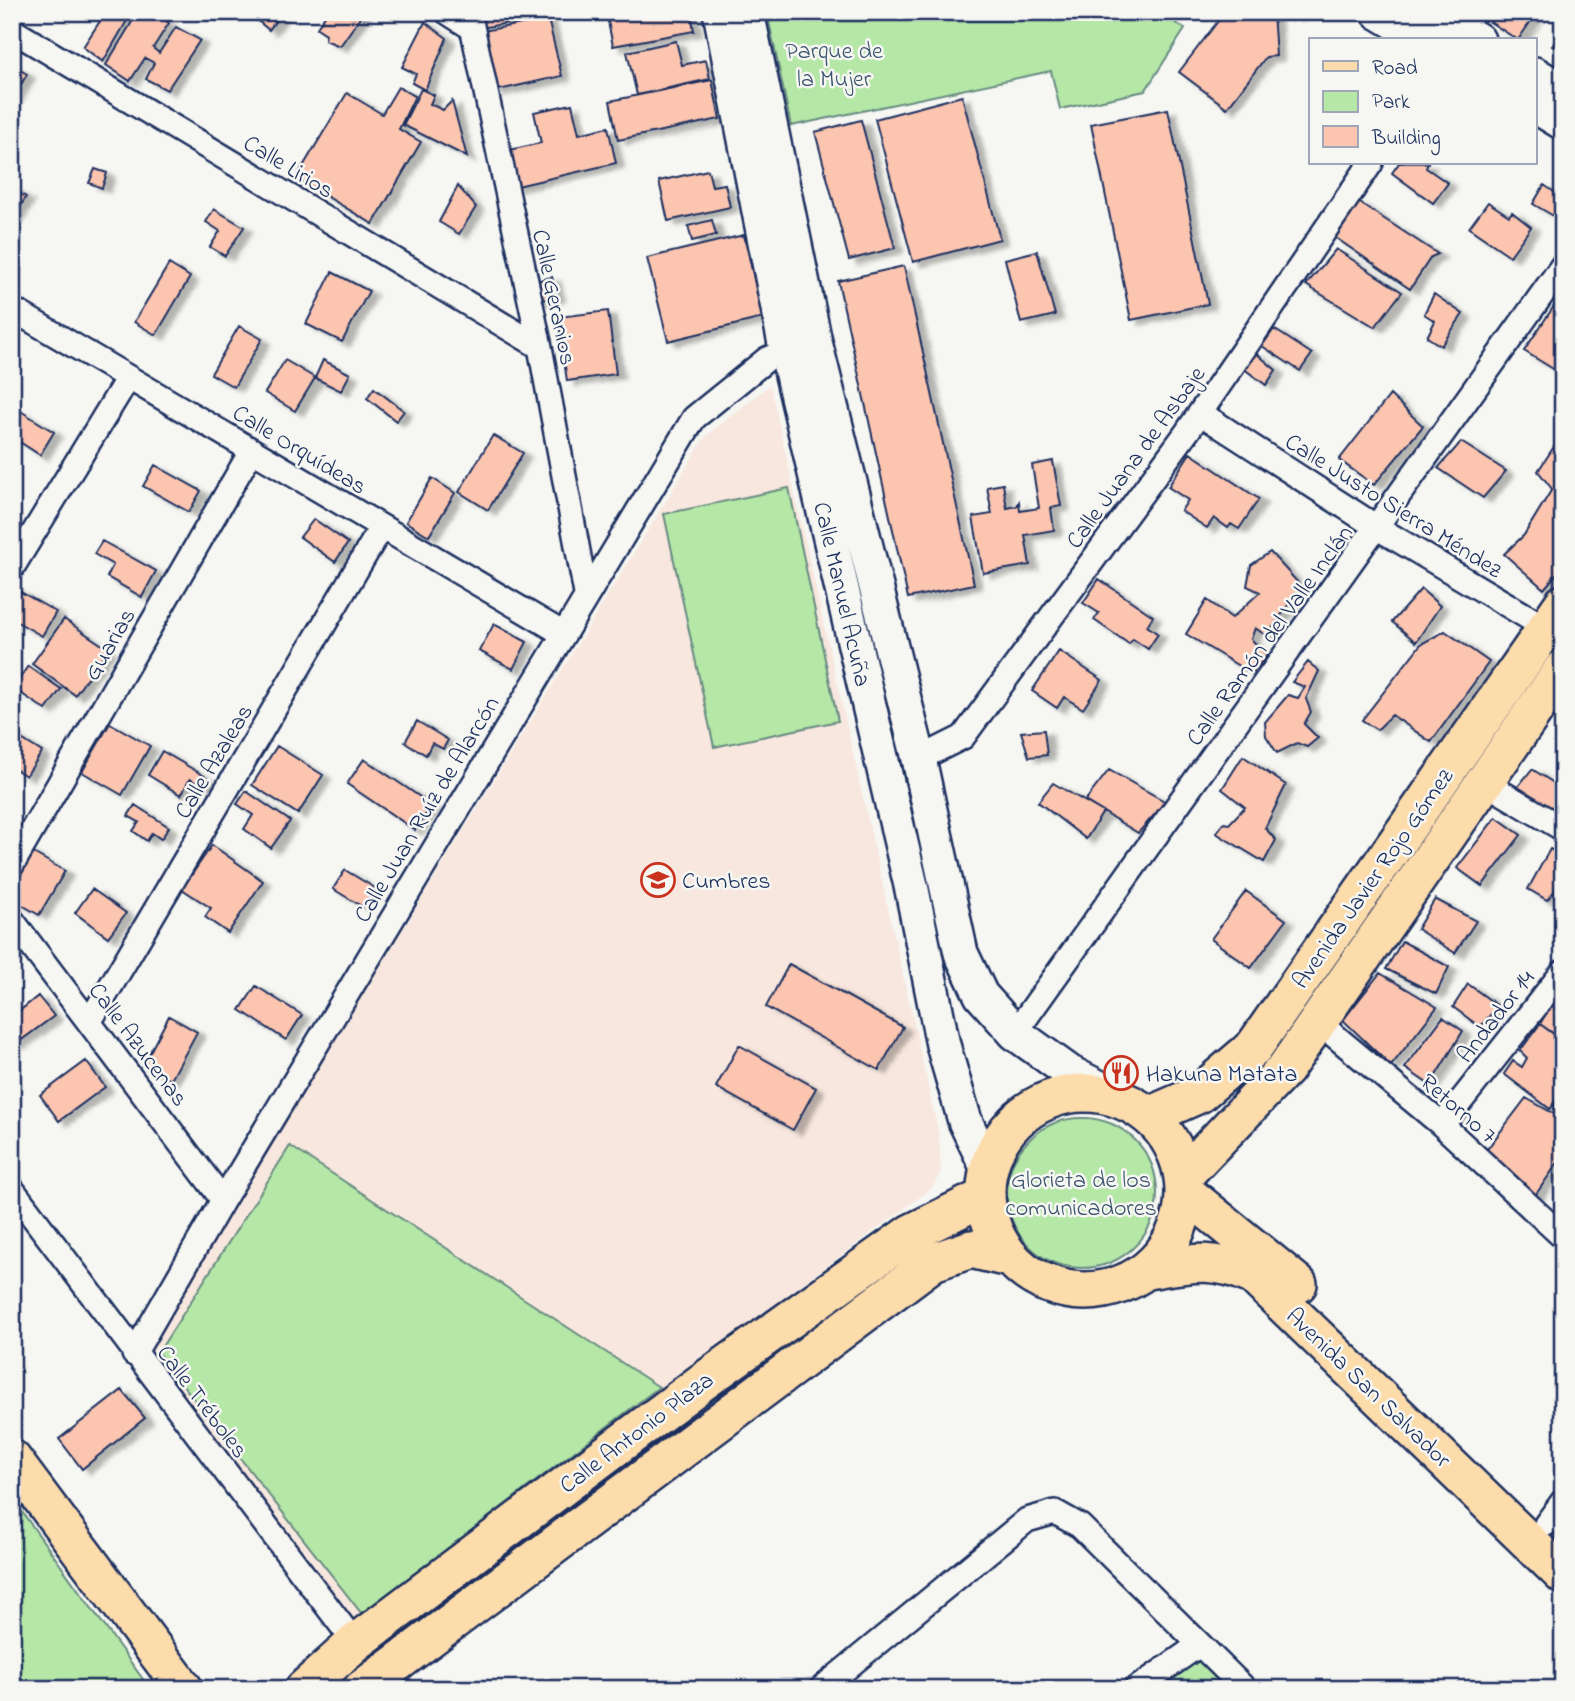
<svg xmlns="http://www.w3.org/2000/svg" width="1575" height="1701" viewBox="0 0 1575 1701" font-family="'Indie Flower',sans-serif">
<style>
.built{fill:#f8e7de}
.green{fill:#b5e7a7;stroke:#688b82;stroke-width:2}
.building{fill:#fcc5b0;stroke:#1b2f5e;stroke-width:2;filter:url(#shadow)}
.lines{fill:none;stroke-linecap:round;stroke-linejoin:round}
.minor-casing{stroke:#1b2f5e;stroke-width:28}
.secondary-casing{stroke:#1b2f5e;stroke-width:38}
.primary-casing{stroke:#1b2f5e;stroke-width:42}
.minor{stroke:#f6f6f2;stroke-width:23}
.secondary{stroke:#f6f6f2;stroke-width:33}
.primary{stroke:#fddcac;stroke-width:37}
.labels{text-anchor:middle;stroke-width:5;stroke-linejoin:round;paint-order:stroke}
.park-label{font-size:24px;fill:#3a546d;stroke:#f6f6f2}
.street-label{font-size:24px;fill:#1b2f5e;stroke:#f6f6f2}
.poi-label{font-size:24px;fill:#1b2f5e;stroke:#f6f6f2;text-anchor:start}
</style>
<defs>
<filter id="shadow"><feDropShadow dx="8" dy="4.5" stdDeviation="2" flood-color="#0004"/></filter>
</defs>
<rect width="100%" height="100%" fill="#f6f6f2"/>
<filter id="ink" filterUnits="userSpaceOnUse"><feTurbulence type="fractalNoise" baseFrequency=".0143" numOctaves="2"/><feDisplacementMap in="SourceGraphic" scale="14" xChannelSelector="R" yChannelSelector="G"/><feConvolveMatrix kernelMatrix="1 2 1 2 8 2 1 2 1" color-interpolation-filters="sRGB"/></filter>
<g filter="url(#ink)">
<path class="built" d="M770,385L939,1135L941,1171L932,1188L352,1619L144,1351L705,437Z"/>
<path class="green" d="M767,12H1159L1185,29L1145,91L1060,109L1051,71L791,126Z
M789,488L838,721L714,747L664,514Z
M1007 1193a75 75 0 1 1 150 0a75 75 0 1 1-150 0Z
M290,1146L659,1387L362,1614L158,1353Z
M12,1498L150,1689H12Z
M1198,1656L1232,1689H1156Z"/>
<path class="building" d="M106,12H132L103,62L83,47Z
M138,12H154L169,23L153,48L159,53L176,27L200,40L167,90L146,79L154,63L145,58L130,81L106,65Z
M247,12H282L269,30Z
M327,12H364L340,46L325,40L326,34L317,28Z
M478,12H552V15L481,28Z
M606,12H691L694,31L613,46Z
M1225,12H1273L1276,56L1266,57L1227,108L1179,72Z
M1497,12H1537L1518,40L1490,22Z
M548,19L562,76L494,91L483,31Z
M425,22L447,38L425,90L412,83L416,74L402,67Z
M1563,32V53L1552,46Z
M676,41L682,65L706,60L710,79L637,95L627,52Z
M12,65L27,74L12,100Z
M712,80L720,119L618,140L610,101Z
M398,87L415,96L399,129L421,142L373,224L296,178L347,93L382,114Z
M421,89L434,95L430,104L443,110L452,101L467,157L403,125Z
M962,96L1000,239L913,262L875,119Z
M572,104L579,134L608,127L616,163L513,187L505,151L541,143L534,112Z
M1168,109L1208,304L1131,320L1091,124Z
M861,120L895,248L849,260L815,132Z
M1399,163H1428L1426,168L1448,183L1433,203L1392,173Z
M95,169L107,173L102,188L89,183Z
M708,170L712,186L725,184L730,207L668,221L659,181Z
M1544,185L1563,198V208L1557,218L1533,204Z
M458,186L476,207L459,234L439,222Z
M12,189L26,197L12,222Z
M1357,201L1438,254L1431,257L1410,289L1333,236Z
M1488,202L1509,216L1512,212L1531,227L1510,256L1469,228Z
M214,209L244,227L225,256L210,247L220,231L206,222Z
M712,220L716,235L692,241L688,226Z
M744,235L763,318L668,341L647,258Z
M1336,249L1402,292L1375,327L1306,285Z
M1037,251L1055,315L1021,323L1005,259Z
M169,264L190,277L156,335L134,322Z
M904,266L974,584L908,598L838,281Z
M332,272L369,291L342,342L306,324Z
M552,277L557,297L537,301L532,282Z
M1434,294L1463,314L1441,346L1427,337L1435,321L1424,314Z
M1558,300L1563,303V375L1524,351Z
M608,311L616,374L567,381L558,317Z
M239,326L262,339L234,387L211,374Z
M1274,329L1312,354L1300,371L1262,346Z
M1256,353L1276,370L1266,385L1243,368Z
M285,360L315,378L295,411L265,393Z
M323,360L350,374L341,391L315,378Z
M374,388L404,411L396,421L367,398Z
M1390,395L1423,426L1374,485L1339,460Z
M19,410L54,432L40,455L12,437V421Z
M1563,433V566L1544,589L1504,554L1524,535L1552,489L1538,471Z
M493,435L523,453L488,510L459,492Z
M1461,442L1506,471L1483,498L1438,468Z
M1190,453L1259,499L1239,529L1231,524L1228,528L1214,518L1207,528L1181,511L1188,500L1168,487Z
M1053,461L1061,506L1051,508L1054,530L1025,535L1030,565L983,573L973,517L992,514L987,487L1003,484L1007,508L1017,506L1019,502L1020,511L1039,508L1032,465Z
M155,465L201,491L189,512L143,486Z
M432,478L455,493L429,536L406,522Z
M314,519L348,543L335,562L300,537Z
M102,541L156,571L142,597L107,577L113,565L94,554Z
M1270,552L1301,586L1267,636L1255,628L1251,639L1267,655L1252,674L1186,634L1207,600L1232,618L1260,592L1247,586L1251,565Z
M1099,579L1153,616L1147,626L1158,634L1148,649L1133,639L1129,644L1094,620L1099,613L1083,603Z
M12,587L56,612L42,636L12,619Z
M1421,589L1440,606L1416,642L1392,622Z
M64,619L108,649L75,695L32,664Z
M494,624L527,642L513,669L479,651Z
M1445,631L1489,662L1431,742L1392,715L1377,730L1362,720L1421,644Z
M1059,651L1102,680L1083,709L1064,697L1057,708L1032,691Z
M1308,662L1319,671L1306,699L1311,712L1304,724L1318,738L1307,747L1297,743L1277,753L1266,736L1265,722L1288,695L1298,698L1305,687L1292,682Z
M28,666L61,689L46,710L13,688Z
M417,721L448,740L443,749L432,743L426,755L405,742Z
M110,723L150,746L122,795L82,772Z
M1044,730L1047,755L1029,757L1021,732Z
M12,733L42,752L26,776L12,767Z
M277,746L323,775L298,814L252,785Z
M162,751L208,778L203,787L190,779L181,795L148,775Z
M1243,756L1286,785L1265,828L1276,840L1264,862L1216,833L1224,823L1229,824L1245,807L1222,789Z
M364,759L432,805L415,830L347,784Z
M1532,769L1563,789V819L1513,793Z
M1109,770L1166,802L1138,833L1085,801Z
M1053,783L1103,812L1086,839L1038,802Z
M246,791L290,821L271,848L244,829L253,815L237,804Z
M135,805L169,827L161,839L152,833L147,841L133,831L139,822L128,816Z
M1496,817L1521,835L1482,886L1457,868Z
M212,845L263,881L228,933L205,917L211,908L182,889Z
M1550,849L1563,856V881L1547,900L1528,889Z
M28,850L65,871L39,915L12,899V877Z
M345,870L375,888L363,907L333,889Z
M92,889L126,913L108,937L75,913Z
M1246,891L1286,920L1251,968L1211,939Z
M1435,899L1476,921L1455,953L1417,929Z
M1402,941L1449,967L1436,994L1386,969Z
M789,964L903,1027L879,1070L766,1007Z
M1380,973L1437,1007L1391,1066L1343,1020Z
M1563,983V1040L1540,1024Z
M1468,984L1498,1006L1480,1027L1453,1007Z
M256,986L302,1015L286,1040L240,1010Z
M38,996L54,1016L16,1044L12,1039V1006L17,1013Z
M169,1016L197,1032L171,1080L143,1065Z
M1443,1017L1463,1031L1430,1085L1405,1068Z
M1540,1024L1563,1041V1092L1550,1109L1504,1074L1513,1061L1522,1067L1527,1058L1520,1051Z
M739,1045L816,1088L793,1130L716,1087Z
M86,1061L105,1087L59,1121L40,1095Z
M1563,1092V1111L1553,1104Z
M1526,1098L1563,1119V1155L1532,1200L1485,1152Z
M122,1390L145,1418L82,1469L59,1439Z"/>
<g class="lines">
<g class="minor-casing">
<path id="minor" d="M447,12L472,28
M469,12L540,347L586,594
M12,30L540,347
M12,309L562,633
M1200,413L1378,528L1563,638
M12,568L128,378
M919,759L963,737L1187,432L1371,163
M1484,782L1563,829
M12,865L252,450
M12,920L223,1200
M90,1021L381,528
M1318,1022L1442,1125L1563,1237
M1015,1033L1563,265
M1442,1125L1563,972
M12,1189L355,1643
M134,1354L223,1200L694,418L767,359L798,346
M1546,1524L1563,1501
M821,1689L1027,1520L1055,1512L1080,1526L1245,1689
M1136,1689L1199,1645"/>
</g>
<g class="secondary-casing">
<path id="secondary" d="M720,12L786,349L912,890L943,1045L965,1121L988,1169
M747,12L815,342L919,759L961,953L981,995L1015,1033L1069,1072L1121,1099
M1378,12L1425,40
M1431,12L1478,40
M1535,74L1563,91
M1535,106L1563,123"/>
</g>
<g class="primary-casing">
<path id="primary" d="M986 1192a99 99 0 1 1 198 0a99 99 0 1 1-198 0Z
M1149,1116L1199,1094L1254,1047L1563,604
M1183,1176L1285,1069L1563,669
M1185,1192L1298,1284
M1148,1270C1190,1263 1214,1257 1254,1276L1563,1575
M12,1459L184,1689
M304,1689L355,1643L701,1383L911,1233L984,1197
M362,1689L933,1262L971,1249L1009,1258"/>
</g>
<use href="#minor" class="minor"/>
<use href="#secondary" class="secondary"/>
<use href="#primary" class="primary"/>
</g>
</g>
<defs>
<g id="school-ring" transform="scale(1.75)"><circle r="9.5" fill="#f6f6f2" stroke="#c8321e" stroke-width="1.5"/><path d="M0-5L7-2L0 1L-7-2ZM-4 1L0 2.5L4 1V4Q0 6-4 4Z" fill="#c8321e"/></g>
<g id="restaurant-ring" transform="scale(1.75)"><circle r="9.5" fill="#f6f6f2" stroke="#c8321e" stroke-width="1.5"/><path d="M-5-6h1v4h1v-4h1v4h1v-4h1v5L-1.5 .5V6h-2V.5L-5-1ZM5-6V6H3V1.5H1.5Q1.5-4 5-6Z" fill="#c8321e"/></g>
</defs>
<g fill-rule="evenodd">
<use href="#school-ring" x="658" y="880"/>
<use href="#restaurant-ring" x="1121" y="1073"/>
</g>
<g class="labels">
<g class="park-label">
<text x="834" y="58">Parque de<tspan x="834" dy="28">la Mujer</tspan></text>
<text x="1081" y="1187">Glorieta de los<tspan x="1081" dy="28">comunicadores</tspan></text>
</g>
<g class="street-label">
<text transform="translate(289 166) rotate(31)" y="8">Calle Lirios</text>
<text transform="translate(555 297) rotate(78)" y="8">Calle Geranios</text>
<text transform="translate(300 449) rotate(31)" y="8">Calle Orquídeas</text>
<text transform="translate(1135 457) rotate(-54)" y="8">Calle Juana de Asbaje</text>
<text transform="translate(1394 505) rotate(32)" y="8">Calle Justo Sierra Méndez</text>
<text transform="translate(843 594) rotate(77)" y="8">Calle Manuel Acuña</text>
<text transform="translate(1269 635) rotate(-54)" y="8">Calle Ramón del Valle Inclán</text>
<text transform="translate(109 644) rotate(-60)" y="8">Guarias</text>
<text transform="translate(213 761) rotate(-59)" y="8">Calle Azaleas</text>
<text transform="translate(426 809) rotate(-59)" y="8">Calle Juan Ruíz de Alarcón</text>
<text transform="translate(1372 878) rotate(-55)" y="8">Avenida Javier Rojo Gómez</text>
<text transform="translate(1495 1016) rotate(-52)" y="8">Andador 14</text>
<text transform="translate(139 1044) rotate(53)" y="8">Calle Azucenas</text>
<text transform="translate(1459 1108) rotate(41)" y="8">Retorno 7</text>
<text transform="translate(1369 1387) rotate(44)" y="8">Avenida San Salvador</text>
<text transform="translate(203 1401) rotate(53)" y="8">Calle Tréboles</text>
<text transform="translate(636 1432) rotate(-37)" y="8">Calle Antonio Plaza</text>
</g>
<g class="poi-label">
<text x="682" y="888">Cumbres</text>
<text x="1146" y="1081">Hakuna Matata</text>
</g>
</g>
<rect width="1575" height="1701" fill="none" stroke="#f6f6f2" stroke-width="42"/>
<rect x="21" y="21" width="1533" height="1659" fill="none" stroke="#1b2f5e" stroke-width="2.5" filter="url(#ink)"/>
<rect x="1309" y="38" width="228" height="126" fill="#f6f6f2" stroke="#9ea6b7" stroke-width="2"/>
<rect x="1323" y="61" width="35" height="10" fill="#fddcac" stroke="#9ea6b7" stroke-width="2"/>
<text x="1372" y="74" font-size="21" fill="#1b2f5e">Road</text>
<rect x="1323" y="91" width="35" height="21" fill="#b5e7a7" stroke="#9ea6b7" stroke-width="2"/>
<text x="1372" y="108" font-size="21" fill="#1b2f5e">Park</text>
<rect x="1323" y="126" width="35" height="21" fill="#fcc5b0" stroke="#9ea6b7" stroke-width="2"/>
<text x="1372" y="144" font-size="21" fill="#1b2f5e">Building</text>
</svg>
